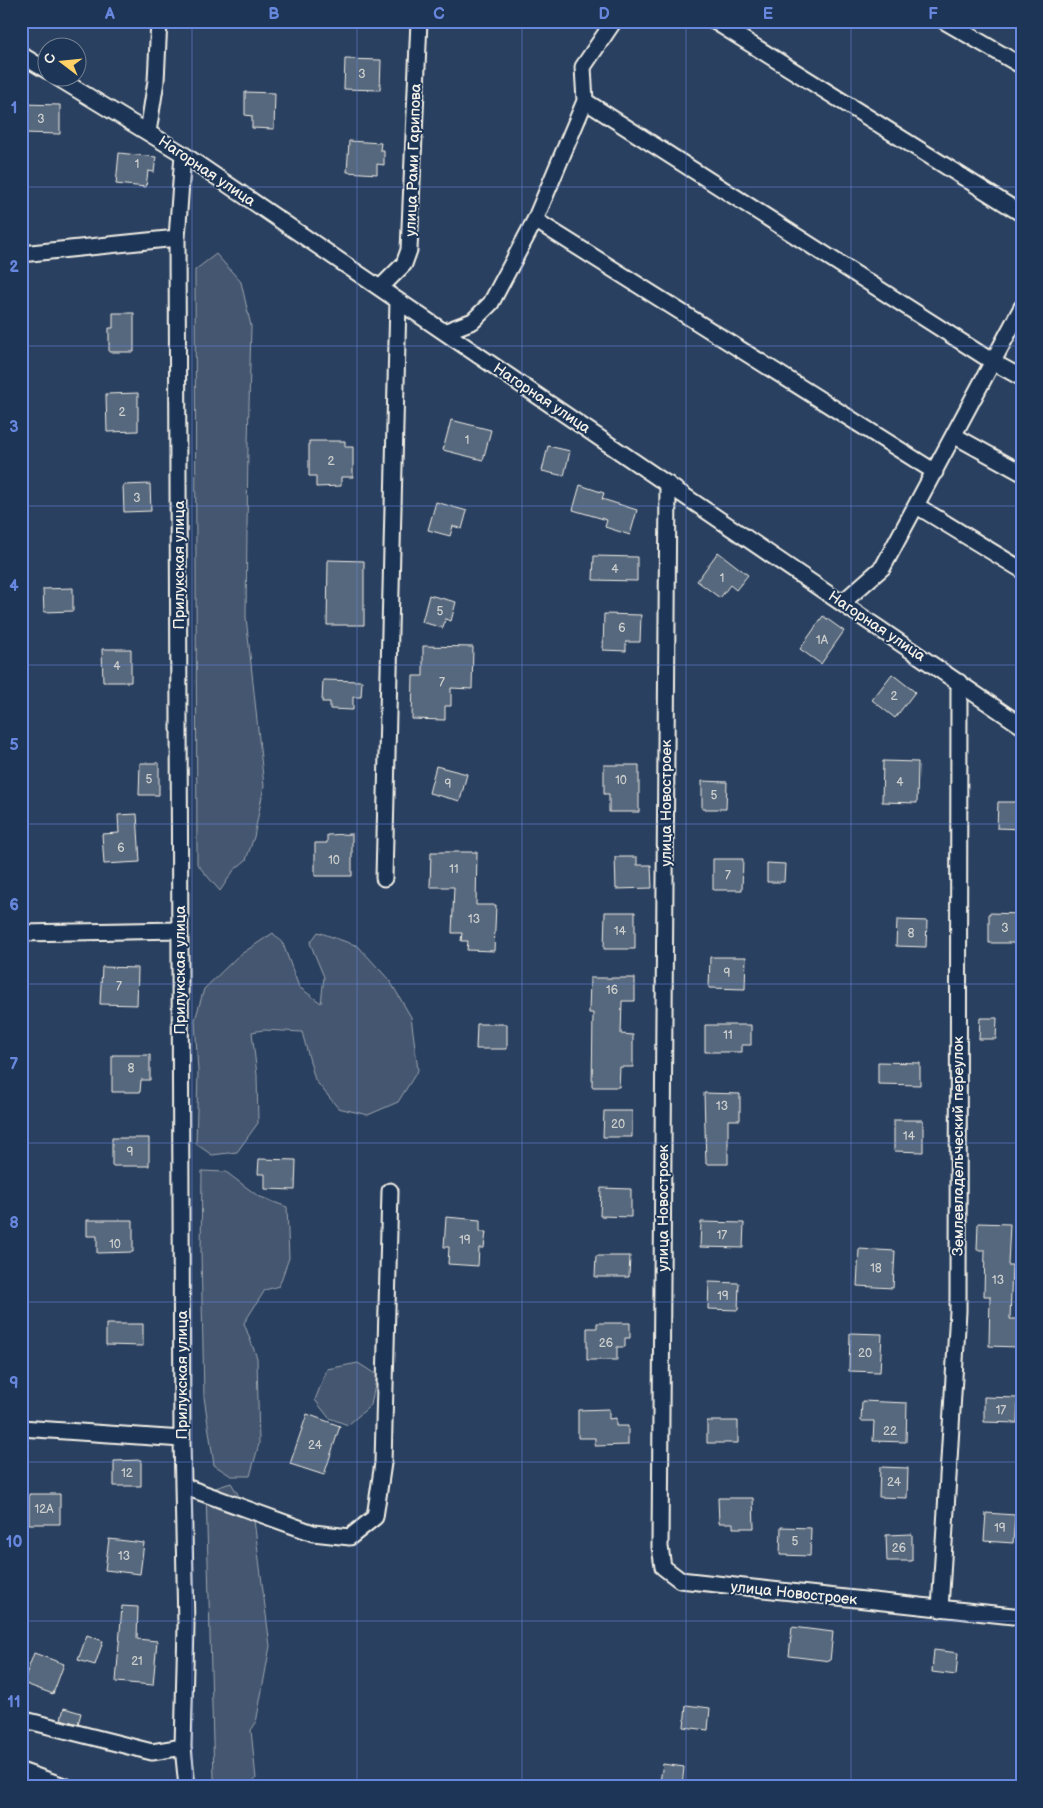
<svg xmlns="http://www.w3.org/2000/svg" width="1043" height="1808" viewBox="0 0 1043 1808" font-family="'Balsamiq Sans',sans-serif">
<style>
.green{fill:#445771;stroke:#9ca4ac}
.building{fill:#56677d;stroke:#f4f1e8}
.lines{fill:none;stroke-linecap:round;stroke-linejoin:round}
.minor-casing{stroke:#f4f1e8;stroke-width:19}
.minor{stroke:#1d3557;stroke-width:15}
.grid{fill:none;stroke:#6887de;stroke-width:1;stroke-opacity:0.55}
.labels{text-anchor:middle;stroke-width:4;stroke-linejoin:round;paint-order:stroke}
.number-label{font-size:12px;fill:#cccecd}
.street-label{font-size:15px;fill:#f4f1e8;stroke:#1d3557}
.neatline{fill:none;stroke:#6887de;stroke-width:2}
.grid-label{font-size:16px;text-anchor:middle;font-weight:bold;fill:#6887de}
</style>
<rect width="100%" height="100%" fill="#2a4060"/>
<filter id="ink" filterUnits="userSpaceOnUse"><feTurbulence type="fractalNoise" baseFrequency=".02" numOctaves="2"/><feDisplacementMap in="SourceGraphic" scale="10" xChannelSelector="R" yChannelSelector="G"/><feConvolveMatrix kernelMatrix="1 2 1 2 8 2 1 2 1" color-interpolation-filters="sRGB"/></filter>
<g filter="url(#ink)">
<path class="green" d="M216,254L241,282L251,326L248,444L246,617L264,786L254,837L246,860L234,870L220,891L197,864L195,270Z
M318,932L358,946L390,981L411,1017L418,1070L398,1102L368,1115L338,1108L315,1080L302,1032L263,1030L252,1032L257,1075L258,1123L237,1152L212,1155L196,1144L198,1072L195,1020L204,989L238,956L273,933L283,944L299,987L321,1003L324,977L310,943Z
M202,1171L226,1172L258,1196L287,1207L289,1258L279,1286L265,1290L244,1323L257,1358L259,1444L250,1476H231L214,1465L204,1397L201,1252Z
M358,1363L377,1375L371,1405L348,1425L329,1418L315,1400L327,1369Z
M231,1483L254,1520L270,1646L256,1723L251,1730L256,1779C239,1791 231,1789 214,1778L206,1491Z"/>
<path class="building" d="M345,59L381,60L380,90L344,89Z
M245,92L275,93L274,129L252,128V116L245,115Z
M23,104L60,105V134L23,133Z
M349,141L381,143L380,150H384V165L377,164V174L347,172Z
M119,153L156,157L154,172L148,171L146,187L116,184Z
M113,313H134V352H109V328H113Z
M138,393V431L107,432L106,394Z
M451,420L491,430L483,460L443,450Z
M309,441H345V447H353V477H341V486L316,487V476H309Z
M548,446L570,451L564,476L542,471Z
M150,484L151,511L124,512L123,485Z
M580,485L604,493L602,499L637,510L630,535L605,527L607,520L573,510Z
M436,502L467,511L462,529L453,526L450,536L428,530Z
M718,552L748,575L736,590L730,585L720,598L697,581Z
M594,556L637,557V581L593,580Z
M328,560L364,561V625H327Z
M73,588V611L44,612L43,589Z
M429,595L456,602L451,621L445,619L443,628L422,622Z
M604,614L641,615L640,642H626V651L603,650Z
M823,616L844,631L821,664L800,649Z
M423,646L473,647L472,689L451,688V706H445V720L412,719L413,676H423Z
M102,649H131V682H103Z
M892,674L915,692L895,718L872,700Z
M323,680L362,681L361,697H353V710L330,709V702H322Z
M883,761L918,762L917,803L882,802Z
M140,763H159V795H139Z
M604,765H639V812H609V794H604Z
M436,766L467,774L460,801L429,793Z
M702,781L727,782L726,809H702Z
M998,802H1022V829L997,828Z
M137,814L140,862L104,864L102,834L119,833L118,815Z
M352,834V876H315V843H327V835Z
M431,852H477L476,905H496L494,951L467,950L468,941H461L462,933H452L454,887H430Z
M615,857H637V865H651L652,888L616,889Z
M713,859H743L742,890H713Z
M767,863L785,864L784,882H767Z
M605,912H635V949H604Z
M989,913L1022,914V943H989Z
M897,920L927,921L926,947L896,946Z
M710,957H746L745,989L709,988Z
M102,967L138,968L137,1005L100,1004Z
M590,978H635V1001H622L621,1034L633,1035V1067H620L619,1087H592L593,1013H589Z
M980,1018H997L996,1039H979Z
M477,1024H507V1049H476Z
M705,1025H751V1045H742V1052H705Z
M112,1055H150V1080H141L140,1092H112Z
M878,1062L920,1063V1085L878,1084Z
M704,1093L740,1094V1120H728V1164H706Z
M604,1111H632V1137H603Z
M894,1120H923V1152L894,1151Z
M112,1138H149V1166H112Z
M259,1159L296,1160L295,1190L265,1189V1174H258Z
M601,1188L631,1189V1217L600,1216Z
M446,1217L480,1220V1232H486L484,1248H479L478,1266L448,1264L449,1247H444Z
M87,1220H133V1252L97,1253V1236H87Z
M701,1222L744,1223L743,1248L700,1247Z
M978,1223L1010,1224L1008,1265H1012L1010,1319H1019L1018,1347L989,1346L990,1296H984L985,1250H977Z
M859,1249L895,1251L893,1288L857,1286Z
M596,1256H630L629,1277H595Z
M709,1282L739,1283L738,1310L708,1309Z
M597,1323H630V1338H625V1347H617V1360H587V1328H597Z
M106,1324H143V1346L106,1345Z
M850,1333L882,1334L880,1372L849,1371Z
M984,1397L1018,1398L1017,1423L984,1422Z
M862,1401L907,1403L906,1442L873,1441L874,1421H861Z
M609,1409V1419L616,1418V1426H628V1445L595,1446V1438H578V1410Z
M307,1414L340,1426L324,1475L290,1464Z
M707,1421H738V1443H707Z
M141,1460V1486H114V1461Z
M880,1467L908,1468L907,1498L879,1497Z
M29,1494H60V1524H29Z
M718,1498H753L754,1528H733V1523H719Z
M986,1513L1015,1515L1013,1543L984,1541Z
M781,1527L811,1528L810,1556L780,1555Z
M912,1534V1561H887L886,1535Z
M109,1539L144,1543L140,1574L105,1570Z
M122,1606L138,1607L137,1639L157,1641L153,1685L116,1682Z
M792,1627L833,1632L830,1661L789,1656Z
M87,1635L103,1641L95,1665L78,1660Z
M934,1650L958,1653L956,1675L932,1672Z
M34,1653L64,1664L53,1694L23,1683Z
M686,1705L710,1708L708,1730L684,1727Z
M64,1708L81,1713L78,1724L61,1719Z
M663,1764L684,1767L682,1787H659Z"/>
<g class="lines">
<g class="minor-casing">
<path id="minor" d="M714,21L1022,214
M944,21L1022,66
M21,55L48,71
M58,78L183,154L1022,726
M585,101L993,362L1022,378
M148,132L156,81L159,21
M183,154L177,238L182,1439L186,1625L183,1747L187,1787
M535,220L935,472
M21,254L177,238
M380,288L404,264L409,250L419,21
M444,332L473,321L491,303L535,220L585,101L583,67L614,21
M955,436L1022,473
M668,484L660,1547L663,1567L680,1580L1022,1617
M917,506L1022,570
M842,603L883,567L1022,307
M384,878L398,301
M21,933L180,930
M21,1428L182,1439
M183,1486L313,1533L350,1537L375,1517L383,1463L390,1191
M940,1609L958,1311L959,682
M21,1719L152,1752L183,1747
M21,1771L67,1787"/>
</g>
<use href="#minor" class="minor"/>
</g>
</g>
<path class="grid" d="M192,21V1787M357,21V1787M522,21V1787M686,21V1787M851,21V1787M21,187H1022M21,346H1022M21,506H1022M21,665H1022M21,824H1022M21,984H1022M21,1143H1022M21,1302H1022M21,1462H1022M21,1621H1022"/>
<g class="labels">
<g class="number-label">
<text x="362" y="78">3</text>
<text x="41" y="123">3</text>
<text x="137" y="168">1</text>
<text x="122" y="416">2</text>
<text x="467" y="444">1</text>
<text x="331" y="465">2</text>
<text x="137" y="502">3</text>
<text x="615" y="573">4</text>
<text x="722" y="582">1</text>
<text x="440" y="615">5</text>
<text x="622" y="632">6</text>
<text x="822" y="644">1А</text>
<text x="117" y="670">4</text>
<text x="442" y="686">7</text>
<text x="894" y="700">2</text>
<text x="149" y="783">5</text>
<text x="621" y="784">10</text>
<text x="900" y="786">4</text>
<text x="448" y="788">9</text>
<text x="714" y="799">5</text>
<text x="121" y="852">6</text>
<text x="334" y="864">10</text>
<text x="454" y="873">11</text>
<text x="728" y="879">7</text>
<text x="474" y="923">13</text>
<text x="1005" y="932">3</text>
<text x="620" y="935">14</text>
<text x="911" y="937">8</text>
<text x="727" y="977">9</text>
<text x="119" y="990">7</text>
<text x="612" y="994">16</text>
<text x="728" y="1039">11</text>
<text x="131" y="1072">8</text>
<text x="722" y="1110">13</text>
<text x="618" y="1128">20</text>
<text x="909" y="1140">14</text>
<text x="130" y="1156">9</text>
<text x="722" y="1239">17</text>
<text x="465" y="1244">19</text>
<text x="115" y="1248">10</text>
<text x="876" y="1272">18</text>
<text x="998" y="1284">13</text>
<text x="723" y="1300">19</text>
<text x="606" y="1347">26</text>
<text x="865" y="1357">20</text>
<text x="1001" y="1414">17</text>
<text x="890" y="1435">22</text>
<text x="315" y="1449">24</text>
<text x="127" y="1477">12</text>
<text x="894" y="1486">24</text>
<text x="44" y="1513">12А</text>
<text x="1000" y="1532">19</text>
<text x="795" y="1545">5</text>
<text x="899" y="1552">26</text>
<text x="124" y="1560">13</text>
<text x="137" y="1665">21</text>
</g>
<g class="street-label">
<text transform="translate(413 160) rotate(-88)" y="5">улица Рами Гарипова</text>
<text transform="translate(207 171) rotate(34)" y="5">Нагорная улица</text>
<text transform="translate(542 398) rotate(34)" y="5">Нагорная улица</text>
<text transform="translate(179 565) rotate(-90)" y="5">Прилукская улица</text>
<text transform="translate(877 626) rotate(34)" y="5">Нагорная улица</text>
<text transform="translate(666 803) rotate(-90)" y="5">улица Новостроек</text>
<text transform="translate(180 970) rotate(-90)" y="5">Прилукская улица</text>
<text transform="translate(958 1146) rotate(-90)" y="5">Землевладельческий переулок</text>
<text transform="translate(663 1208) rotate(-90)" y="5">улица Новостроек</text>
<text transform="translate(182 1375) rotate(-90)" y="5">Прилукская улица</text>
<text transform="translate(794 1593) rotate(6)" y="5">улица Новостроек</text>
</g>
</g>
<rect width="1043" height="1808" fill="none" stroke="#1d3557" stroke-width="55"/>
<g transform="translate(62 62) rotate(286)"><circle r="24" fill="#1d3557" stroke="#738091"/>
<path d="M0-4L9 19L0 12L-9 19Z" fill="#ffd166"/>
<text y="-8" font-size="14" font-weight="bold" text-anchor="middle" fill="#f4f1e8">С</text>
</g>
<rect x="28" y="28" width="988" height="1752" class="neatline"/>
<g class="grid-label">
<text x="110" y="19">A</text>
<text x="274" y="19">B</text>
<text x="439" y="19">C</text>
<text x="604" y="19">D</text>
<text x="768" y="19">E</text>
<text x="933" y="19">F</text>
<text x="14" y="113">1</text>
<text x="14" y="272">2</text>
<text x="14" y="432">3</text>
<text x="14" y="591">4</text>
<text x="14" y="750">5</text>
<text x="14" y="910">6</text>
<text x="14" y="1069">7</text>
<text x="14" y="1228">8</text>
<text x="14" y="1388">9</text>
<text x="14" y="1547">10</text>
<text x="14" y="1707">11</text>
</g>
</svg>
